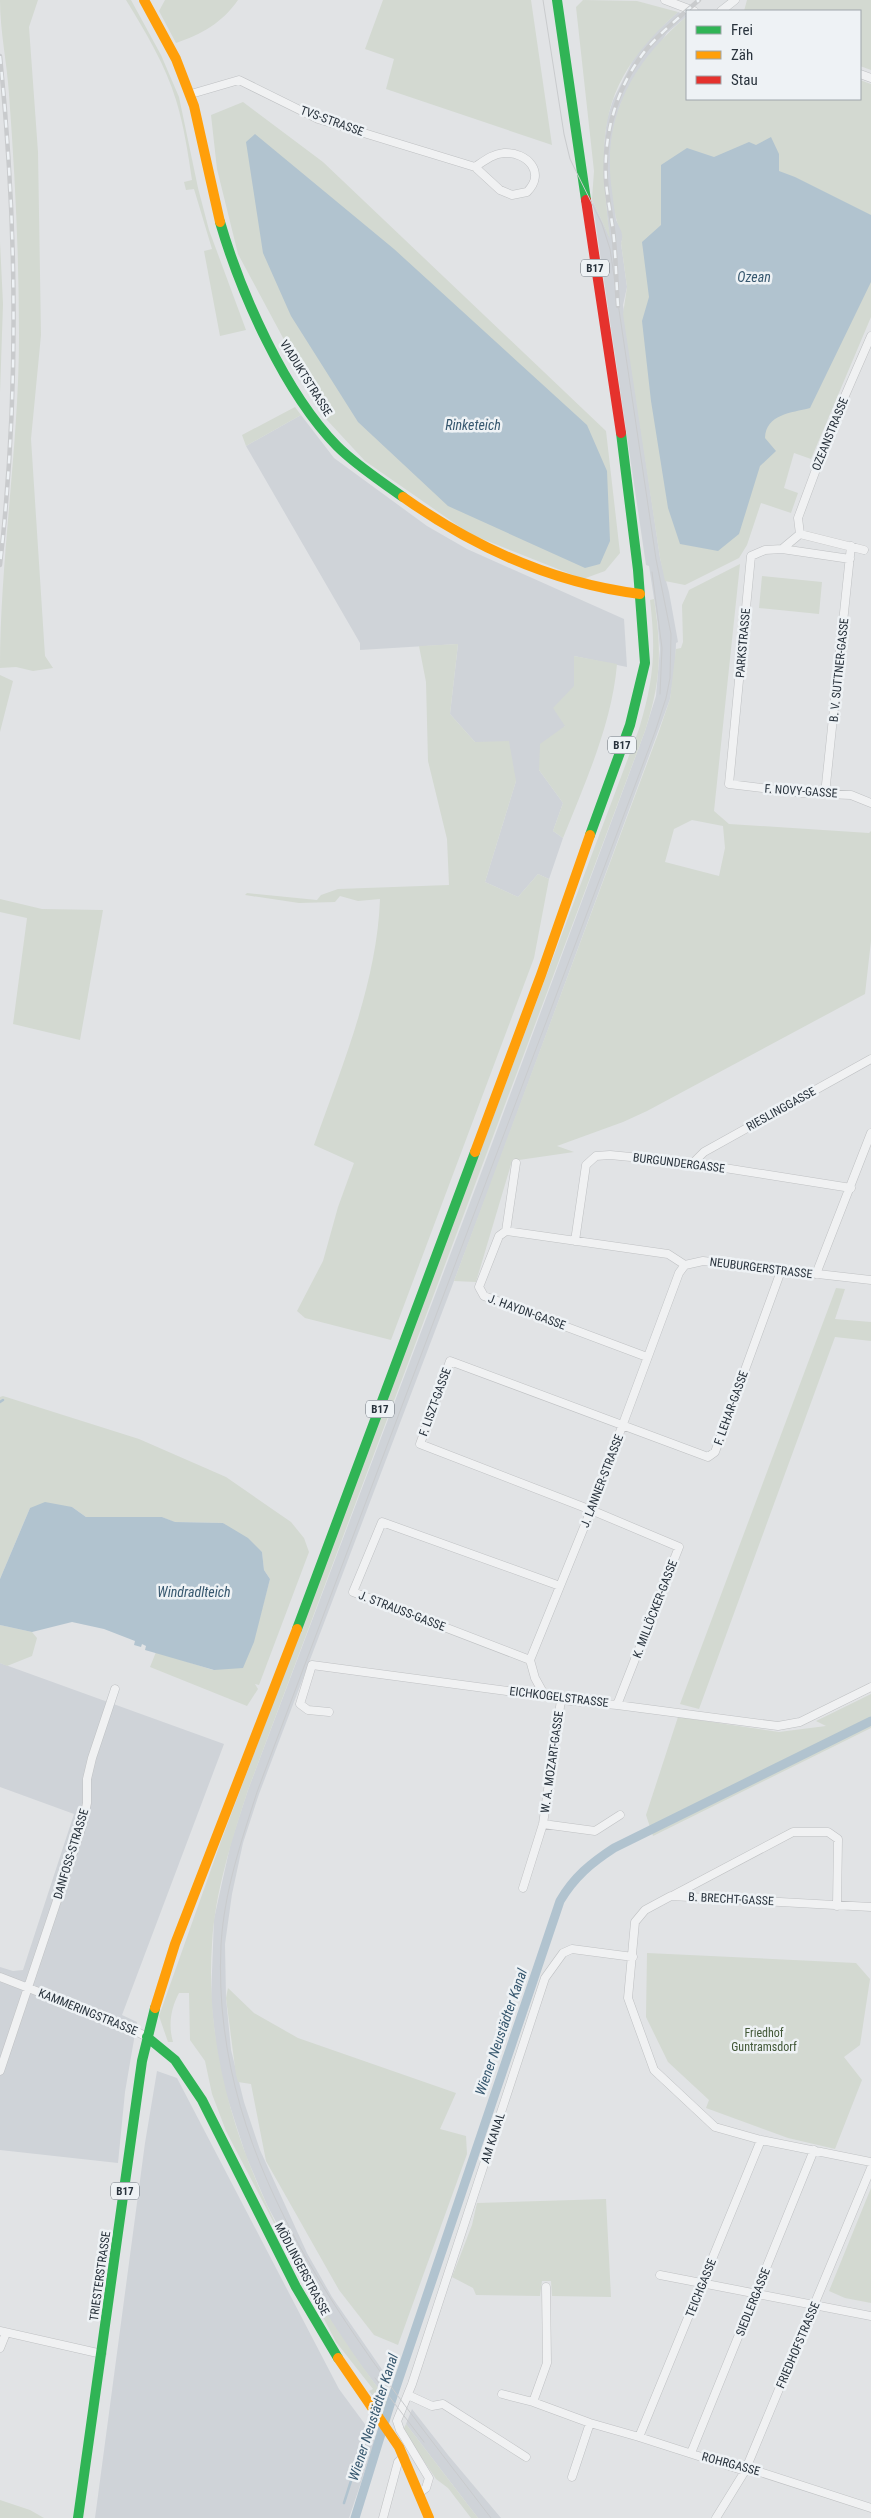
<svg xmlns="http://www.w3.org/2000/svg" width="871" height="2518" viewBox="0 0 871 2518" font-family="'Roboto Condensed',sans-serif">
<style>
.built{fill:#cfd3d8}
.green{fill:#d3d9d1;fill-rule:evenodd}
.water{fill:#b1c3cf}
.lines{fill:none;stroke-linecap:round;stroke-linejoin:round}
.stream{stroke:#b1c3cf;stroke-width:2.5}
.canal{stroke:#b1c3cf;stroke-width:9}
.street-casing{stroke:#bfc1c3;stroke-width:9}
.street{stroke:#f0f1f2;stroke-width:8}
.fast{stroke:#30b455;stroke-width:10}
.slow{stroke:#ff9f0a;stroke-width:10}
.jam{stroke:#e5322d;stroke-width:10}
.tram{stroke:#c9cbcd;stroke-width:1}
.rail-casing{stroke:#c9cbcd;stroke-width:4.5}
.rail{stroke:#eef2f5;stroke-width:2.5;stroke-dasharray:8;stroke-linecap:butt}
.labels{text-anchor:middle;stroke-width:5;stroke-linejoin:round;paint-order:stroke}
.shield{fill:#eef2f5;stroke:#646c74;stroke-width:1}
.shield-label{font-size:11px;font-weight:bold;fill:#29333d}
.street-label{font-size:12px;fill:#29333d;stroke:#eef2f5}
.park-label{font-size:12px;fill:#425837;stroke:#eef2f5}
.water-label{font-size:14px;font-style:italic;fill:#36576e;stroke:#eef2f5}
</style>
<rect width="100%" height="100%" fill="#e1e3e5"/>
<path class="built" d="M678,12L687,16L667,33L621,103L612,141L610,161L616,220L622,230L623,237L621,243L627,287L623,305L660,558L669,592L678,642L676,643L675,668L670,699L492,1181L259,1794L243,1843L232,1894L225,1944L226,1998L231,2050L244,2102L260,2150L307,2253L332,2297L390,2381L384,2396L348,2348L319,2302L267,2205L246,2156L222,2081L217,2054L211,1999L214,1919L231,1842L248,1790L480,1176L645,731L656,696L660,649L657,618L649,566L646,565L592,199L609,236L602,161L607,119L613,100L633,60L646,41Z
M301,415L334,458L427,526L467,549L624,619L627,667L574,656L575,686L565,726L539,770L563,803L553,831L563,838L549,879L538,874L518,897L485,882L516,781L475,742L450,714L458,644L360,650V643L246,446Z
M0,1663L224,1744L122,2015L137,2022L125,2092L118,2163L0,2150V1967L13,1971L23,1970L74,1814L0,1787Z
M157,2071L177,2078L339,2389L367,2427L375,2441L349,2518H95L145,2143Z
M412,2409L448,2455L501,2518H478L406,2424Z"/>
<path class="green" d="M0,0H38L29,27L38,152L41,335L31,439L45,656L53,668L33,671L16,667L0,668C0,558 19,447 19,336C19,255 15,175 9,94C7,63 0,31 0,0Z
M126,0H131L161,55L179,97L198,188L209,230L246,330L220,336L204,251L212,249L194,189L186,190L184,182L192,180C188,153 184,126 176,100C166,66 145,31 126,0Z
M165,0H238C222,23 202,34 176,43L159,11Z
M383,0H531L552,145L386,89L394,59L365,49Z
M583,0L637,1L678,12C596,84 598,137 610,239L592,199L594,171L576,7Z
M747,0H871V70L860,66V11H744Z
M687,16V99H860V80L871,84V317L811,459L794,453L784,488L798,493L791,513L761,503L747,545L739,558L685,585L665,581L660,558L623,314L627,287L621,243C625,232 618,228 616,218C614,209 613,200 612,191C601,117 633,62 687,16Z
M243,102L323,162L606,431L620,553L605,571L583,579L470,534L365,461L327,420L238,254L217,169L211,115Z
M0,242L3,304L0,393Z
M295,407L301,415L246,446L242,435Z
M740,564L714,811L729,824L869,833L871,831V941L865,994L647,1111L623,1122L557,1146L574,1152L512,1161L476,1282L454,1281L658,734L670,699L676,649L681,648L683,642L682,605L689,590ZM692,820L723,826L725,848L719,876L665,862L674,829Z
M762,576L822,582L819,614L759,608Z
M654,599C662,651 661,681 645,731L248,1790C232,1840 215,1891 212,1944C201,2111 287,2266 384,2396L387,2402L386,2413L369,2391L373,2389L336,2342L226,2131L212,2094L205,2061L190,2040L189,1993H179C171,2008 168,2025 173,2042H168L159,2016L220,1844L639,729C654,679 656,651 650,600Z
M458,644L450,714L475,742L509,741L516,781L485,882L518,897L538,874L549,879L534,958L391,1340L305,1318L297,1311L323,1261L338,1207L354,1163L314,1145C342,1066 377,983 380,899L358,901L340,896L335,902L299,903L245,895L247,893L317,900L321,895L338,889L449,885L447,839L428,761L426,682L419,646Z
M574,656L617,664C612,724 585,783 563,838L553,831L563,803L539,770L540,744L565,726L553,708L574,686Z
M0,675L13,681L0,732Z
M0,899L42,909L103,910L80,1040L13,1024L27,918L0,912Z
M836,1288L845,1289L835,1319L871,1322V1341L835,1337L699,1709L680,1704Z
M3,1396L139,1439L226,1477L291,1522L304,1538L309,1552L259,1685L255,1684L258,1689L247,1706L150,1667L156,1652L213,1670L253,1642L270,1579L264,1570L262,1552L223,1523L174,1522L162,1517H86L72,1507L30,1508L0,1579V1397Z
M0,1625L32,1632L37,1638L32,1656L7,1666L0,1663Z
M871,1694V1728L653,1836L646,1815L678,1717L779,1732L826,1726L816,1721Z
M647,1953L856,1963L870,1979L860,2045L844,2057L862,2080L835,2149L788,2138L706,2108L709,2100L668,2062L646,2017Z
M228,1988L254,2013L298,2038L456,2093L440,2129L466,2136L467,2154L398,2345L374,2335L339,2290L266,2161L251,2084L238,2082L236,2075L226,1998Z
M871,2188V2303L845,2298L829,2291Z
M606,2199L611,2297L552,2296L551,2281H542L540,2296L476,2295L473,2288L452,2277L472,2225L477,2203Z
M406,2424L478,2518H471L448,2488L436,2479L403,2430Z
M0,2500L30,2510L44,2518H0Z"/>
<path class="water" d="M255,134L394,249L587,425L607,471L610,541L600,564L585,568L448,506L358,422L291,316L263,253L246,142Z
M771,137L779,154V171L795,177L871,215V282L810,408C791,413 766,414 765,438L776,451L760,466L739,534L718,551L680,544L668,508L651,401L642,321L649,297L642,242L661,225V165L687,148L714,157L749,142L756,145Z
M45,1502L72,1507L86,1517H162L175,1522L223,1523L248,1538L262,1552L264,1570L270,1579L254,1642L243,1668L214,1670L145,1650L146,1646L142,1644L141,1647L134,1645L135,1641L104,1629L72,1622L32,1632L0,1625V1579L30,1508Z"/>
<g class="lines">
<path class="stream" d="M0,1402L3,1400
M377,2437L382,2436
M344,2503L362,2446L369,2440"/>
<path class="canal" d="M355,2518L390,2405L560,1901C574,1877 591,1863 614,1848L871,1721"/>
<g class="street-casing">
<path id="street" d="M665,0L694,11
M721,11L735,0
M860,74L871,78
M191,94L239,80L318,119L475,167L500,190L512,195L527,192C546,173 528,152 504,153C492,154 484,161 475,167
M800,534L782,549L765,550L751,556L729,784L802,793L851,795L871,803
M800,534L798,518L834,421L871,336
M800,534L864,550
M782,549L850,559
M825,794L851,546
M516,1163L506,1231L499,1236L479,1287L484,1296L647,1357
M693,1163L704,1152L871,1059
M506,1231L668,1254L685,1265L703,1261L871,1280
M575,1241L586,1165L596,1156L610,1155L693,1163L851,1188
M816,1274L871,1133
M530,1660L353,1592L382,1522L560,1586
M545,1696L535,1678L530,1660L591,1510L679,1273L685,1265
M617,1705L679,1547L591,1510L420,1444L450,1361L708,1457L715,1452L781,1271
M329,1712L308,1710L300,1704L312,1665L545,1696L561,1700L617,1705L778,1726L800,1722L871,1687
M543,1824L595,1831L620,1815
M523,1888L543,1824L561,1700
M672,1896L793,1832H828L838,1839L837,1906
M871,1907L671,1896L645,1910L635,1922L628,1998L654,2070L715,2127L761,2140L871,2162
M0,1977L124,2025L147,2037
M0,2071L82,1826L87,1803V1779L92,1758L115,1689
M660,2275L871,2316
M0,2331L102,2354
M0,2348L6,2333
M502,2394L533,2402L590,2423L639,2437L745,2471L760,2472L871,2508
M408,2395L432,2406L443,2404L526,2457
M533,2402L547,2363L546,2287
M639,2437L761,2140
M691,2453L814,2150
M572,2477L590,2423
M419,2493L426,2488L429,2478L400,2430L397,2421L412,2384L545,1978L563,1953L572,1949L633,1957
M383,2518L398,2462L404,2457
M716,2518L745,2471L871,2168"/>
</g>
<use href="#street" class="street"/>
<path class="fast" d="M557,0L586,200
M220,222C241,294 285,393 337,446C357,466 381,481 403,497
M590,835L630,725L645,663L638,570L621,433
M297,1629L475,1152
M147,2037L175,2060L202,2100L296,2287L338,2358
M78,2518L142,2061L155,2008"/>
<path class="slow" d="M144,0L176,59L194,106L220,222
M403,497C475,548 552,583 640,594
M475,1152L541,975L590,835
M155,2008L175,1944L297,1629
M338,2358L399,2447L429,2518"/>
<path class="jam" d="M586,200L621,433"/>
<path class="tram" d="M652,572L662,648L660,694
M375,2378L424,2442
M491,2518C362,2349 210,2172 221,1945C224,1892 241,1842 257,1792L655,732L666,698L670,678L671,634L656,559L610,249L602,224L570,159L564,134L543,0"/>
<g class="rail-casing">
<path id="rail" d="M0,56C17,224 19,397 0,565
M618,306C616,281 616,255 613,230C611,214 607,197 606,181C603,132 618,81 651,44C666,28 683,14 699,0"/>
</g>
<use href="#rail" class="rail"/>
</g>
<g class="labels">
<g class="shield">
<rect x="581" y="259.5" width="28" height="17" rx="4"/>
<rect x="608" y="736.5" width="28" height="17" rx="4"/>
<rect x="366" y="1400.5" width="28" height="17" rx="4"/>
<rect x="111" y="2182.5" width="28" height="17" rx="4"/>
</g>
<g class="shield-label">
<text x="595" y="272">B17</text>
<text x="622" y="749">B17</text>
<text x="380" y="1413">B17</text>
<text x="125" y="2195">B17</text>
</g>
<g class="street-label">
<text transform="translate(332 121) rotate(20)" y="4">TVS-STRASSE</text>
<text transform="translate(306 378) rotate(58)" y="4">VIADUKTSTRASSE</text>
<text transform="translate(830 434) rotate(-68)" y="4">OZEANSTRASSE</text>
<text transform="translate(743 643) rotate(-85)" y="4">PARKSTRASSE</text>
<text transform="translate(839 670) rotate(-84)" y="4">B. V. SUTTNER-GASSE</text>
<text transform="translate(801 791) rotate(4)" y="4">F. NOVY-GASSE</text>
<text transform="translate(781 1109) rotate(-29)" y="4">RIESLINGGASSE</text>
<text transform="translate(679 1163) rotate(7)" y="4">BURGUNDERGASSE</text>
<text transform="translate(761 1268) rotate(7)" y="4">NEUBURGERSTRASSE</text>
<text transform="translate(527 1312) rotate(20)" y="4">J. HAYDN-GASSE</text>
<text transform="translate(435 1402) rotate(-70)" y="4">F. LISZT-GASSE</text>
<text transform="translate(731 1408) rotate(-70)" y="4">F. LEHAR-GASSE</text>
<text transform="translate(602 1481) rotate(-69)" y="4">J. LANNER-STRASSE</text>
<text transform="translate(655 1609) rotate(-69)" y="4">K. MILLÖCKER-GASSE</text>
<text transform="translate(402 1611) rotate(21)" y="4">J. STRAUSS-GASSE</text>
<text transform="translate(559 1697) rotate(7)" y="4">EICHKOGELSTRASSE</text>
<text transform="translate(552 1762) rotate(-82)" y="4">W. A. MOZART-GASSE</text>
<text transform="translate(71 1854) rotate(-73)" y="4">DANFOSS-STRASSE</text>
<text transform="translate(731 1899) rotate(3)" y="4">B. BRECHT-GASSE</text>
<text transform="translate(88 2012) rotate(22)" y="4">KAMMERINGSTRASSE</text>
<text transform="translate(493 2138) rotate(-72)" y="4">AM KANAL</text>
<text transform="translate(302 2269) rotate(62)" y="4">MÖDLINGERSTRASSE</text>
<text transform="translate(100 2276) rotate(-82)" y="4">TRIESTERSTRASSE</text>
<text transform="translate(701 2288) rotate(-68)" y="4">TEICHGASSE</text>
<text transform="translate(753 2302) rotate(-68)" y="4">SIEDLERGASSE</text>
<text transform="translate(798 2345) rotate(-67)" y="4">FRIEDHOFSTRASSE</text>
<text transform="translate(731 2464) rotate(15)" y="4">ROHRGASSE</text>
</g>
<g class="park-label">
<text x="764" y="2037">Friedhof<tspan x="764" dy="14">Guntramsdorf</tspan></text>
</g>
<g class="water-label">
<text x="754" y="282">Ozean</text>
<text x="473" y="430">Rinketeich</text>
<text x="194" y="1597">Windradlteich</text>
<text transform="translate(501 2032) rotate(-71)" y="5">Wiener Neustädter Kanal</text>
<text transform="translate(373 2417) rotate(-72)" y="5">Wiener Neustädter Kanal</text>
</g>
</g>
<rect x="686" y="10" width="175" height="90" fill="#eef2f5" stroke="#9fa6ab"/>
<rect x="696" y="26" width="25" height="8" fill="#30b455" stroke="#9fa6ab"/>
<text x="731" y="35" font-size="15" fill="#29333d">Frei</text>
<rect x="696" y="51" width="25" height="8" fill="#ff9f0a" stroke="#9fa6ab"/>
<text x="731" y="60" font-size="15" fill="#29333d">Zäh</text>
<rect x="696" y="76" width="25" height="8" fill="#e5322d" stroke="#9fa6ab"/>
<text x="731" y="85" font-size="15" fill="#29333d">Stau</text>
</svg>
